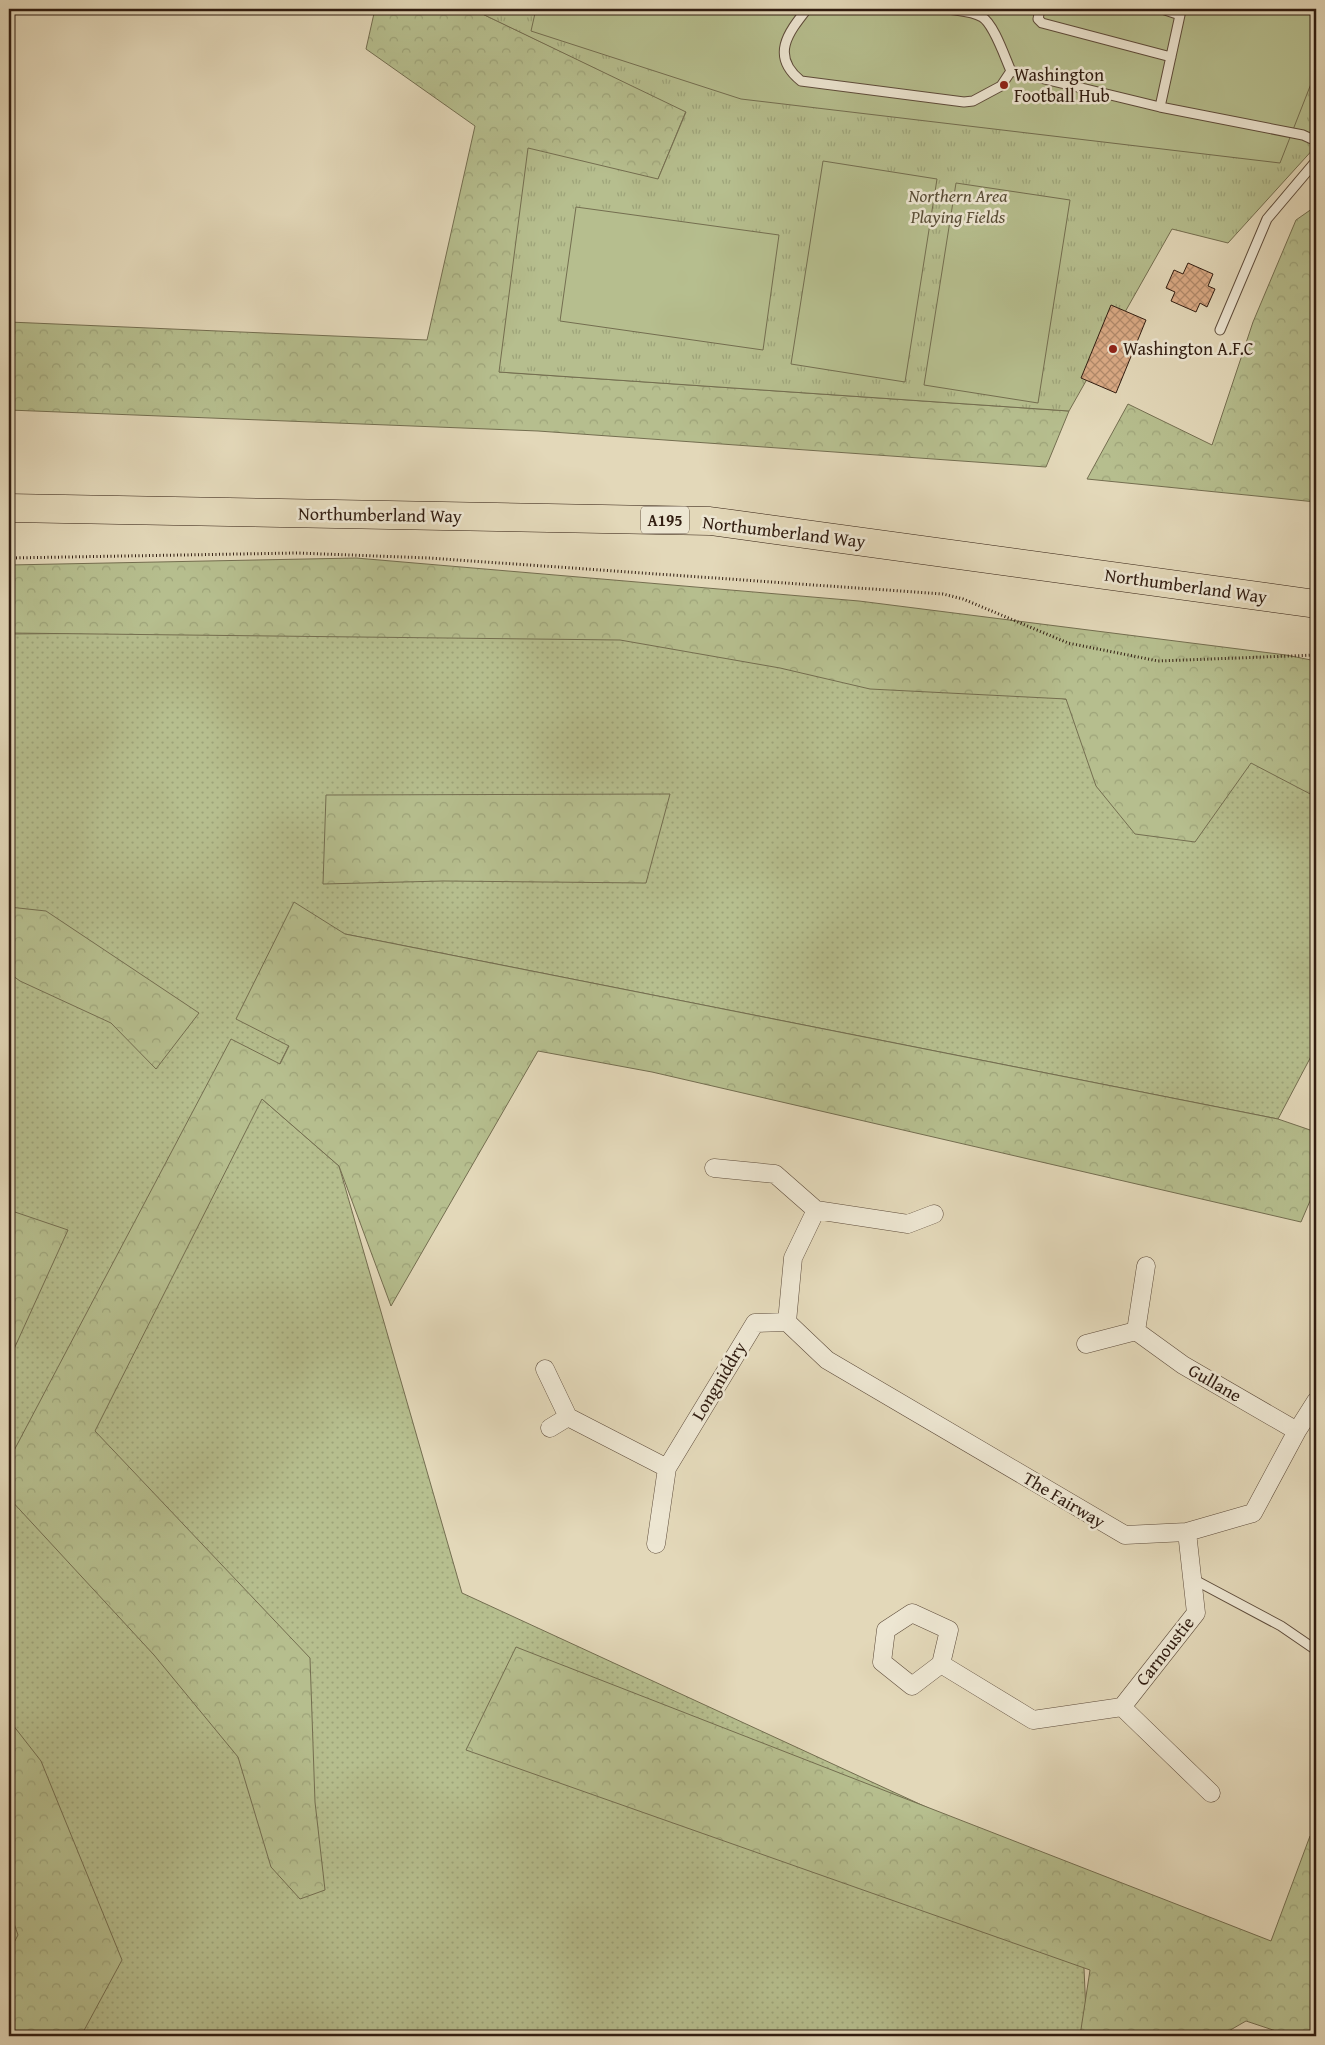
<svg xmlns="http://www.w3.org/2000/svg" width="1325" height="2045" viewBox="0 0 1325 2045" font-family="'Gentium Book Plus',serif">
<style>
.grass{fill:url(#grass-dots);stroke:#746e50}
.forest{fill:url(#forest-crowns);stroke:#746e50}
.park{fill:url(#park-tufts);stroke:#746e50}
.garden{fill:#b6be8e;stroke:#746e50}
.building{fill:url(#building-cross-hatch);stroke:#311d11}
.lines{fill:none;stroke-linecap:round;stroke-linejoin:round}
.lane-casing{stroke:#5e4c3b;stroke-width:11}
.street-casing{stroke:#5e4c3b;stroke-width:19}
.primary-casing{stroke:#311d11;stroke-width:29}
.path{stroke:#311d11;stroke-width:3;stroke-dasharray:1 2.5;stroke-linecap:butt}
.lane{stroke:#ede6d2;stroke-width:9}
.street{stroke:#ede6d2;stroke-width:18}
.primary{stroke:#e3d8b9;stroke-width:28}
.poi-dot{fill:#8f2418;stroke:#ede6d2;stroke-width:2}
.labels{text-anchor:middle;stroke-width:5;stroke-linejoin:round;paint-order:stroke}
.shield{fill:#ede6d2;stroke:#69594b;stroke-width:1}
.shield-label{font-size:16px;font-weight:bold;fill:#311d11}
.poi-label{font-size:18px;fill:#311d11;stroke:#ede6d2;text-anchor:start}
.park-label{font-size:18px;font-style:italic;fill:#594d36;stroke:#ede6d2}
.street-label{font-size:18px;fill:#311d11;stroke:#ede6d2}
</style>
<defs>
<pattern id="grass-dots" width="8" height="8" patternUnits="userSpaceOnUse" patternTransform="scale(1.25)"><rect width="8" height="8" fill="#b6be8e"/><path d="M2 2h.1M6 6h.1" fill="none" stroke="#9da379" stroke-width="1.8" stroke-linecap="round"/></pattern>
<pattern id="forest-crowns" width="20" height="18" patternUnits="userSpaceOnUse" patternTransform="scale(1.25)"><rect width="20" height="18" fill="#b6be8e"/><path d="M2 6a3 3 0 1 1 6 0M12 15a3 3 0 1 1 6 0" fill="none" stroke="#9da379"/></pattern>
<pattern id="park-tufts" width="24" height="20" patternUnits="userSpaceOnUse" patternTransform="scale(1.25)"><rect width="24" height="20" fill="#b6be8e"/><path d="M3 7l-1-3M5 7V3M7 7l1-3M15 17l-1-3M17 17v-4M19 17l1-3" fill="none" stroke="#9da379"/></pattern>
<pattern id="building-cross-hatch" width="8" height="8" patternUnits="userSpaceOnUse" patternTransform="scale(1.25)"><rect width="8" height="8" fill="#daaa85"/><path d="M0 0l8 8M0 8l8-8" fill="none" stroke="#b18a6b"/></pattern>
</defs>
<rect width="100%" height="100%" fill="#e3d8b9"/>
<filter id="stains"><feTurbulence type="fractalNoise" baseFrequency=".004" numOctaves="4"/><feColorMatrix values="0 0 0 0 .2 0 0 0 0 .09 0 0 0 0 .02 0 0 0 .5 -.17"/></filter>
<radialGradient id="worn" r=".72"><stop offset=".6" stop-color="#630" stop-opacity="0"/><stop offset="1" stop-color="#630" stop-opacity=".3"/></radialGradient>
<path class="grass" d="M700,628L1316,748V1047L1278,1119L345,934L262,1099L339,1166L462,1593L1080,1878L1087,2036H9V634Z"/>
<path class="forest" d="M375,9H472L686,111L658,179L499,372L1069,411L1046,467L538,431L9,410V322L427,340L475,126L366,49Z
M1316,206V502L1087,479L1128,404L1212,445L1253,322L1296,220Z
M356,558L859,601L1286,655L1316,661V797L1251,763L1195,842L1135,834L1096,786L1066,699L870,689L780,668L620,640L9,633V565Z
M670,794L646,883L443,881L323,884L326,795Z
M294,902L345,934L1278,1119L1316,1132V1187L1301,1222L652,1072L538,1051L391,1306L339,1166L262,1099L95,1431L310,1658L315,1802L325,1890L300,1899L271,1867L238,1757L154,1655L9,1498V1460L231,1039L280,1064L289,1046L236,1019Z
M9,907L46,911L199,1013L156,1069L111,1023L20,981L9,973Z
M9,1210L68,1230L9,1360Z
M516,1647L1271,1941L1310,1836H1316V2036H1291L1246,2021L1220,2036H1080L1090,1970L466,1750Z
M9,1720L41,1761L122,1960L81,2036H9V1952L18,1935L9,1909Z"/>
<path class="park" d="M472,9H1316V146L1228,243L1172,229L1069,411L499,372L528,148L658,179L686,112Z"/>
<path class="garden" d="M536,9H1316V71L1280,163L741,99L531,31Z
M823,161L937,179L905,382L791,364Z
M956,183L1070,200L1038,403L924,385Z
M576,207L779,235L763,350L560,321Z"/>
<path class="building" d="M1188,263L1213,274L1208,286L1215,289L1207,307L1200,303L1196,312L1171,301L1175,292L1166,288L1174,270L1183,274Z
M1111,305L1146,320L1116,393L1081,378Z"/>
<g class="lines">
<g class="lane-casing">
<path id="lane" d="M807,9C788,33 770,56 801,81L964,102L973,101L1001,86L1011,71
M948,9C959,11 972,11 982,17C994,24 1005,58 1011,71
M1040,9L1038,19L1042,23L1171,57
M1011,71L1160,107L1303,135L1316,141
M1160,107L1180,15L1162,9
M1220,330L1267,219L1316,161
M1191,1578L1281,1626L1316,1650"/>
</g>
<g class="street-casing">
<path id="street" d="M714,1168L775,1174L816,1210
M1146,1266L1136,1331L1183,1365L1297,1431
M787,1322L827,1360L1125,1535L1187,1532L1253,1513L1297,1431L1316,1401
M787,1322L793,1258L816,1210L908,1224L934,1214
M1086,1344L1136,1331
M545,1369L568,1417L667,1468
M550,1428L568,1417
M656,1544L667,1468L755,1323L787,1322
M941,1664L912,1686L882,1662L886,1630L912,1613L949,1630L941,1664L1033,1720L1122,1707L1196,1613L1187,1532
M1122,1707L1211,1793"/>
</g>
<g class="primary-casing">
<path id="primary" d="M9,508L710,521L1316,604"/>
</g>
<path class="path" d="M9,558L297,553L429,558L943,594L963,599L1068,643L1158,661L1316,655"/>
<use href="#lane" class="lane"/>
<use href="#street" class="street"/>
<use href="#primary" class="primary"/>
</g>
<g class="poi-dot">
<circle cx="1004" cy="85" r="5"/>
<circle cx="1113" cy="349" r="5"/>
</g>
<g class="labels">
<rect class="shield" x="641" y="506.5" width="48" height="27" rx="4"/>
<g class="shield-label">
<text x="665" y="526">A195</text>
</g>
<g class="poi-label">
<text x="1014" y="81">Washington<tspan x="1014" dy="21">Football Hub</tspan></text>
<text x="1123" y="355">Washington A.F.C</text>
</g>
<g class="park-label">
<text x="958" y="202">Northern Area<tspan x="958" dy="21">Playing Fields</tspan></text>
</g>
<g class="street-label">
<text transform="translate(380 515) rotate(1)" y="6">Northumberland Way</text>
<text transform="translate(784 532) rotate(7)" y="6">Northumberland Way</text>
<text transform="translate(1186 586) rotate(8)" y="6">Northumberland Way</text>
<text transform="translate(719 1381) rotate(-59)" y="6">Longniddry</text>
<text transform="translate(1215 1383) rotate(30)" y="6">Gullane</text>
<text transform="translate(1064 1500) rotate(31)" y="6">The Fairway</text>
<text transform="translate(1165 1651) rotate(-52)" y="6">Carnoustie</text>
</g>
</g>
<rect width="1325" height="2045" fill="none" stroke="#e3d8b9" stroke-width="30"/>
<rect x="10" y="10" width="1305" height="2025" fill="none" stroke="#311d11" stroke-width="2.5"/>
<rect x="15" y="15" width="1295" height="2015" fill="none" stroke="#311d11"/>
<rect width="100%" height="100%" filter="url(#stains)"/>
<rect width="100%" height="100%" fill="url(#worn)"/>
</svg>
